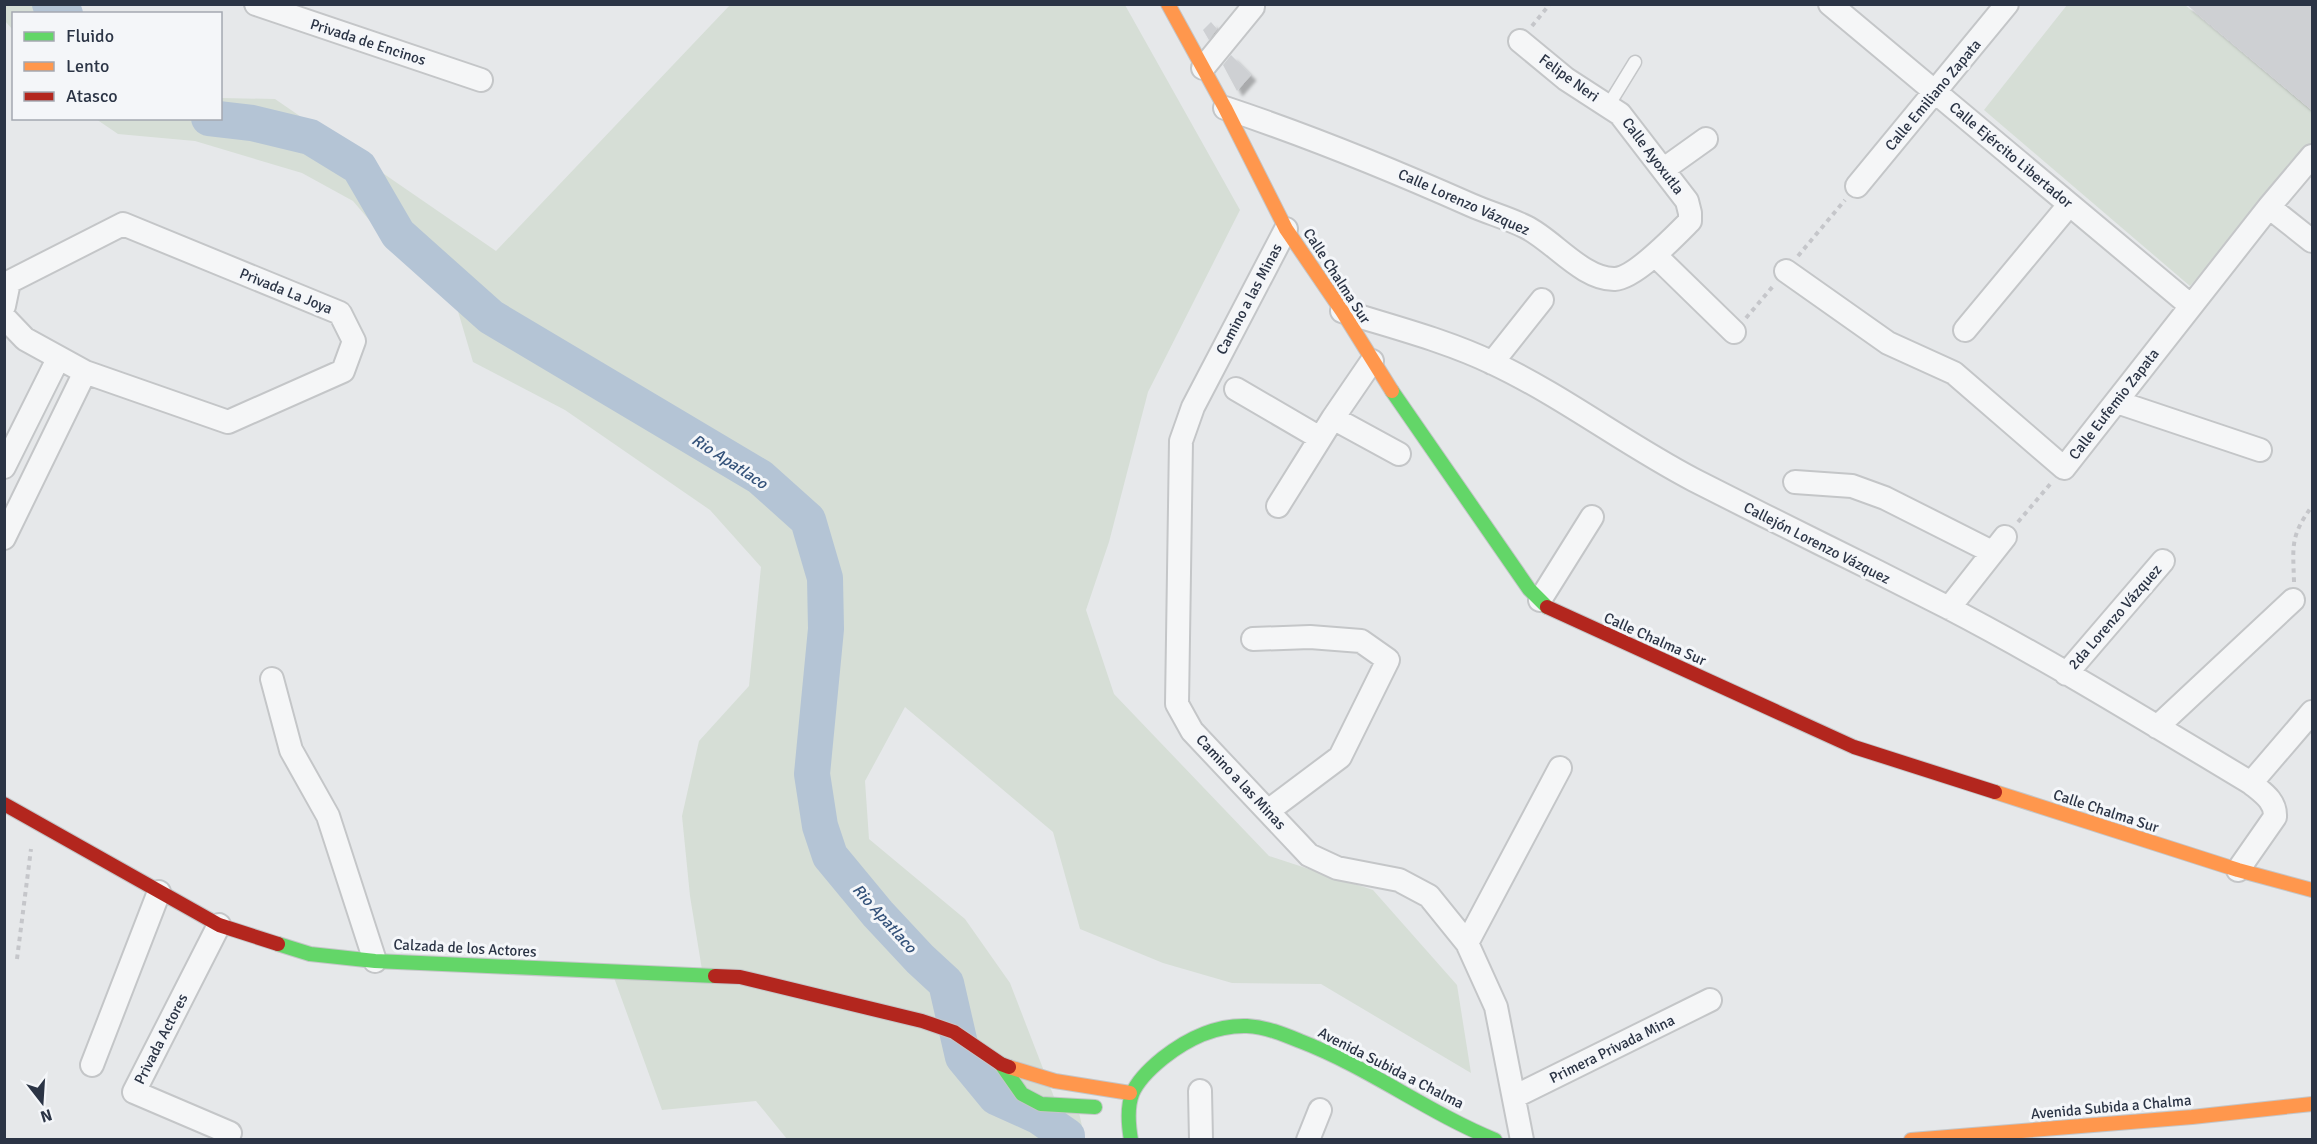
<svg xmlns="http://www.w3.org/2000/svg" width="2317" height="1144" viewBox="0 0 2317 1144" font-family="Signika,sans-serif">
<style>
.green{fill:#d6ded6}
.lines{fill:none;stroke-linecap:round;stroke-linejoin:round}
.river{stroke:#b4c4d5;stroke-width:36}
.building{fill:#ced0d3;filter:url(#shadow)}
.lane-casing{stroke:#c4c6c8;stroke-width:15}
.street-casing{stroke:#c4c6c8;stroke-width:26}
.fast-casing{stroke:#c4c6c8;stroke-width:16}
.slow-casing{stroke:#c4c6c8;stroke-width:16}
.jam-casing{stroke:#c4c6c8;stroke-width:16}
.path{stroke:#c5c6ca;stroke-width:4;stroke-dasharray:4.5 4.5;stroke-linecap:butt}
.lane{stroke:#f5f6f7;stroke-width:12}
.street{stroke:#f5f6f7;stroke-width:22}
.fast{stroke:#63d668;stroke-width:14}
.slow{stroke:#ff974d;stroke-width:14}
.jam{stroke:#b3261e;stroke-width:14}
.labels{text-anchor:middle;stroke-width:6;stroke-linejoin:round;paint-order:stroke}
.street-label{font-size:15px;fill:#2b3445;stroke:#f4f6f9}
.water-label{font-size:16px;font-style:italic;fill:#34527a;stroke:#f4f6f9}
</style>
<defs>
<filter id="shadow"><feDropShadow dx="5.5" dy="5.5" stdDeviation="1.5" flood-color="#0004"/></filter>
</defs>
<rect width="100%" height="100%" fill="#e6e8ea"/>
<path class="green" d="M5,4L60,5L72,13L14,14L13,30L5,21Z
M730,5H1125L1240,210L1148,392L1109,542L1086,610L1114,694L1269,856L1373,890L1457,985L1471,1073L1321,984L1232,983L1163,963L1080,929L1053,832L905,707L865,781L869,839L965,919L1010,983L1054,1097L1077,1104L1085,1139H787L756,1101L662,1110L613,975L703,976L690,896L682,816L699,741L749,686L761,567L710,510L565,410L473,362L457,308L411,269L353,201L302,173L195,141L118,134L96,119L220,118L221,98L275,99L496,251Z
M2067,5H2185L2312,111V145L2190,286L1984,110Z"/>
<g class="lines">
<path class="river" d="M50,4L65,14
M209,118L252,123L310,137L359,167L398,234L491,317L760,477L808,520L825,578L826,629L812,774L820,826L830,856L878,914L920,959L946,983L963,1057L996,1097L1038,1116L1067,1136V1140"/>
</g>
<path class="building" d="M2186,4H2313V111Z
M1211,22L1217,29L1209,40L1203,30Z
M1231,55L1251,75L1237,91L1223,65Z"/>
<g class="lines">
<g class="lane-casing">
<path id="lane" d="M1608,106L1635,62"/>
</g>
<g class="street-casing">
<path id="street" d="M256,4L481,80
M1830,4L2191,306
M1203,68L1253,7
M1225,108C1309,136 1390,169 1471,205C1489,213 1508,218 1526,227C1553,240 1583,280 1615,279C1635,278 1675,236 1690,221V213L1687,201L1620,114L1566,79L1520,41
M1664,169L1706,139
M1857,186L2007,4
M2269,207L2312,241
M1286,229L1193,407L1181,441L1177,704L1192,731L1309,855L1337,868L1399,880L1429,896L1467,943L1496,1007L1522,1140
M1655,255L1734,332
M1786,271L1888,343L1954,373L2064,468L2269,207L2312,156
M4,306L9,282L123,224L340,313L354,341L343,371L228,422L85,372L25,339L4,317
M1342,311C1392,327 1445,340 1493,363C1563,396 1625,444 1694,480C1778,523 1863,564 1947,607C2051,661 2151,723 2251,783C2263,793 2276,801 2275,817L2238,870
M1965,330L2069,205
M1492,363L1542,300
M1236,389L1320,438
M2117,402L2260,450
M1333,418L1399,454
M4,467L58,359
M1795,482L1852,486L1885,498L1992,552
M1278,506L1333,418L1372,361
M4,538L85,372
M1540,600L1592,517
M1949,608L2005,537
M1253,639L1310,637L1361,641L1388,660L1340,757L1268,811
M2066,674L2163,561
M272,679L291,750L328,816L375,961
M2157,727L2293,600
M2251,783L2312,712
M219,925L134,1092L230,1133
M1467,943L1560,768
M92,1065L159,892
M1200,1091L1201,1140
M1514,1097L1710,1000
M1308,1140L1320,1110"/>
</g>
<g class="fast-casing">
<path id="fast" d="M1392,391L1529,589L1547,607
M278,944L310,954L375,961L715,976
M1001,1064L1022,1094L1041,1104L1095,1107
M1131,1140C1124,1099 1131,1084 1163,1058C1187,1039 1216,1025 1247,1026C1266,1027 1283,1034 1300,1041C1368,1067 1427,1112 1495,1140"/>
</g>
<g class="slow-casing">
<path id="slow" d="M1168,4L1225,108L1286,229L1342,311L1392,391
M1995,792L2238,870L2312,890
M1009,1067L1055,1081L1130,1093
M1911,1140L2192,1117L2312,1104"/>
</g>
<g class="jam-casing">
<path id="jam" d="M1547,607L1854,747L1995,792
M4,804L219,925L278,944
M715,976L740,977L922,1021L954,1032L1001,1064L1009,1067"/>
</g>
<path class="path" d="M1532,26L1550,4
M1798,256L1845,200
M1746,318L1774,285
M2018,522L2052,482
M2294,582C2293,545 2290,537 2312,506
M17,959L31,849"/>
<use href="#lane" class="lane"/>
<use href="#street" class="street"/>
<use href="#fast" class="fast"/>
<use href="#slow" class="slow"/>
<use href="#jam" class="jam"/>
</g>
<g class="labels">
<g class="street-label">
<text transform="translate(368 42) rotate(18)" y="5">Privada de Encinos</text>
<text transform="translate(1569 78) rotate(36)" y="5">Felipe Neri</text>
<text transform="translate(1933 95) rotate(-50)" y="5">Calle Emiliano Zapata</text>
<text transform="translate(2011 155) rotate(40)" y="5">Calle Ejército Libertador</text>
<text transform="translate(1653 156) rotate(53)" y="5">Calle Ayoxutla</text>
<text transform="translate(1464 202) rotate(24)" y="5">Calle Lorenzo Vázquez</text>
<text transform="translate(1337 276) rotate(57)" y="5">Calle Chalma Sur</text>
<text transform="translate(286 291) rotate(22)" y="5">Privada La Joya</text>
<text transform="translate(1249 299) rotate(-62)" y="5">Camino a las Minas</text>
<text transform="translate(2114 404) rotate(-52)" y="5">Calle Eufemio Zapata</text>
<text transform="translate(1817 543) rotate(27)" y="5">Callejón Lorenzo Vázquez</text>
<text transform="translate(2115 617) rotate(-49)" y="5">2da Lorenzo Vázquez</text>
<text transform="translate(1655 639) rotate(24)" y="5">Calle Chalma Sur</text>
<text transform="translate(1241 782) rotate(47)" y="5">Camino a las Minas</text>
<text transform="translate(2106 811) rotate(18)" y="5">Calle Chalma Sur</text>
<text transform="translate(465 948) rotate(3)" y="5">Calzada de los Actores</text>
<text transform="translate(161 1039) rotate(-63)" y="5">Privada Actores</text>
<text transform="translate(1612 1049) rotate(-26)" y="5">Primera Privada Mina</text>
<text transform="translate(1391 1068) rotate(27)" y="5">Avenida Subida a Chalma</text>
<text transform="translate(2111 1107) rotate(-5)" y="5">Avenida Subida a Chalma</text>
</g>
<g class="water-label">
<text transform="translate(730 461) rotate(33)" y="6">Rio Apatlaco</text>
<text transform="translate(885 918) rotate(48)" y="6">Rio Apatlaco</text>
</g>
</g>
<rect width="2317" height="1144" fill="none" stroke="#2b3445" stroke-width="12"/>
<rect x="12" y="12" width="210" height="108" fill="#f4f6f9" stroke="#a4a8b1" stroke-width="1.5"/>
<rect x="24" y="32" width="30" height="9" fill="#63d668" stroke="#a4a8b1" stroke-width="1.5"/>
<text x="66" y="42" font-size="18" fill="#2b3445">Fluido</text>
<rect x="24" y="62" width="30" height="9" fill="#ff974d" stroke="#a4a8b1" stroke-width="1.5"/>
<text x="66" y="72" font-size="18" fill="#2b3445">Lento</text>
<rect x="24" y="92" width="30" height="9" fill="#b3261e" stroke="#a4a8b1" stroke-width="1.5"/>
<text x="66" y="102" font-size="18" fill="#2b3445">Atasco</text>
<g transform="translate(42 1102) rotate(163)" stroke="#f4f6f9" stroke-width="4.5" paint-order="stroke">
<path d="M0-4.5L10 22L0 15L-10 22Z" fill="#2b3445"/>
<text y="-9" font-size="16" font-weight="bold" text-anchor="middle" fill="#2b3445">N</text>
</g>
</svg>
